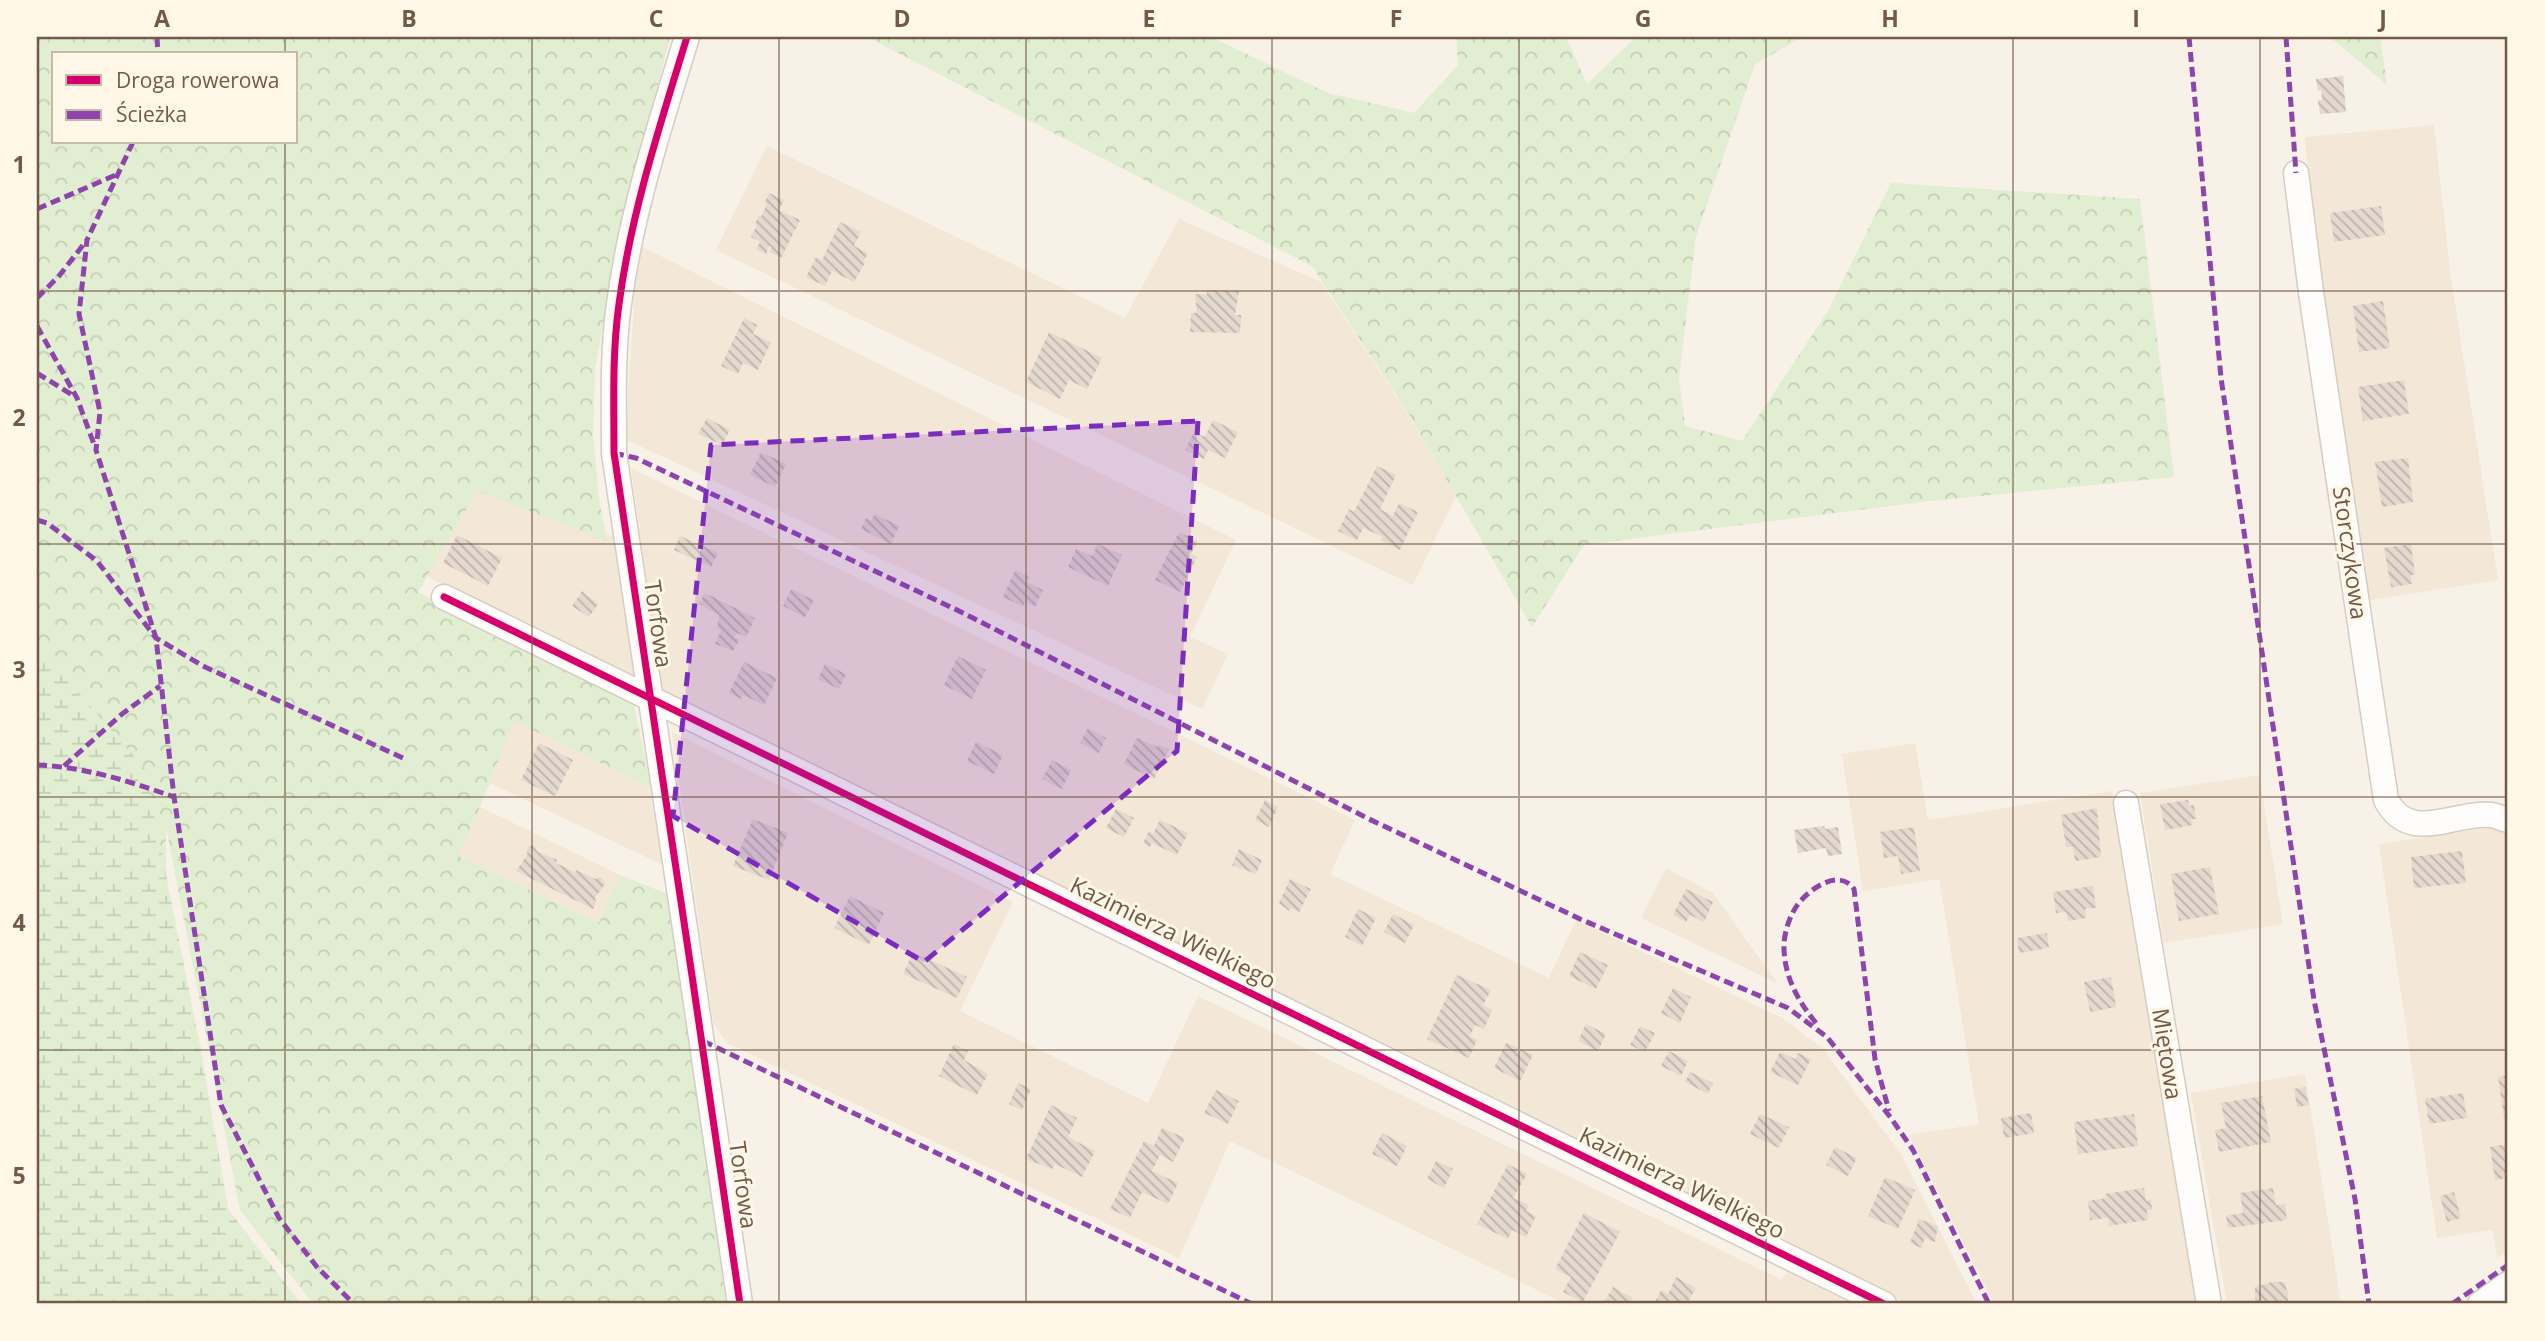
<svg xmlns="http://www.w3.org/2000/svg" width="2545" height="1341" viewBox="0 0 2545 1341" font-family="'Open Sans',sans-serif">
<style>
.residential{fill:#f3e7d7}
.forest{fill:url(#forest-crowns);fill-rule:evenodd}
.wetland{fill:url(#wetland-marsh)}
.building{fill:url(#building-back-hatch)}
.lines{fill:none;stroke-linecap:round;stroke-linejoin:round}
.minor-casing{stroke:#d6ccc2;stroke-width:27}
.minor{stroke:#fefdfb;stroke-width:24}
.quiet{stroke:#8e44ad;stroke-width:5;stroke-dasharray:10 5;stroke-linecap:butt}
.cycleway-casing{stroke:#fff7e8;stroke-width:11}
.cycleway{stroke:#d6006c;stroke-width:7}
.marked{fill:#7b2cbf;fill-opacity:0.2;stroke:#7b2cbf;stroke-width:5;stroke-dasharray:14 9;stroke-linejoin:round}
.grid{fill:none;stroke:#755947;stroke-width:2;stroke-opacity:0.55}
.labels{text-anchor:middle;stroke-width:6;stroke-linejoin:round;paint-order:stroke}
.street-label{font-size:23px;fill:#755947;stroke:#fff7e8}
.neatline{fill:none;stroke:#755947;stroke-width:2.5}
.grid-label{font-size:23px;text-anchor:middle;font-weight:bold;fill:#755947}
</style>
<defs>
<pattern id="forest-crowns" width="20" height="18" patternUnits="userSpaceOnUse" patternTransform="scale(1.75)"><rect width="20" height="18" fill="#e1eed1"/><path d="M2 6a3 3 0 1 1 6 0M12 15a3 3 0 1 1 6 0" fill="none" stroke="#c4ceb5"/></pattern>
<pattern id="wetland-marsh" width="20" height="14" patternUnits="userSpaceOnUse" patternTransform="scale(1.75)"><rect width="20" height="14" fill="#e1eed1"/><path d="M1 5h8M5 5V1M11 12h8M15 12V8" fill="none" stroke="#c4ceb5"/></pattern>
<pattern id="building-back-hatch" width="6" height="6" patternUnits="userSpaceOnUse" patternTransform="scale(1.75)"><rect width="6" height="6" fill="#e3d9cf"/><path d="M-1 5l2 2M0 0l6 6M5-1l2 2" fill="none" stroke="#bdb3aa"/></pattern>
</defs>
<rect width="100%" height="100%" fill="#f7f1e7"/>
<path class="residential" d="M2434,125L2451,278L2498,580L2365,601L2320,294L2305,137Z
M767,146L1125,318L1179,219L1321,282L1408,415L1456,496L1413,585L716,250Z
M638,245L1236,540L1190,637L1228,654L1202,709L625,439Z
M435,451L614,537L637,681L385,556Z
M631,468L1355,820L1330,874L1549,978L1576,920L1782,1018L1823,1049L1901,1154L1977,1304H1907L663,693Z
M480,624L633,701L663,865L420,750Z
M672,732L1013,902L960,1011L1148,1103L1198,996L1782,1280L1787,1272L1852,1304H1566L1230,1141L1179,1258L727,1043L713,1023Z
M1915,743L1928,820L2112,791L2196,1304H1994L1909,1135L1979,1124L1939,879L1863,891L1842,754Z
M2259,775L2283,924L2164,943L2140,793Z
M480,807L665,897L674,959L458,856Z
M2494,827L2508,835V1251L2497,1258L2493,1230L2437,1238L2379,844Z
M1666,868L1713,893L1777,983L1641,918Z
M2305,1074L2341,1304H2227L2191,1093Z"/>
<path class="forest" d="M37,37H670L616,254L595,368L593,436L599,499L607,541L477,491L418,592L633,701L651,787L514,721L480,807L458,856L599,923L620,875L670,895L726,1304H313L240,1210L166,827V1304H37ZM54,54H296V142H54Z
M867,37H1211L1328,93L1414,113L1458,65L1456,37H1566L1587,84L1636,37H1802L1755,64L1696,236L1679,377L1685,426L1742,441L1828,311L1891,183L2140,199L2174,477L1930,501L1584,545L1532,627L1409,415L1312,266Z
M2330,37H2380L2387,85Z"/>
<path class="wetland" d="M37,645L145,769L202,1056L228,1209L301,1304H37Z"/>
<path class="building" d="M2343,76L2346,112L2320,114L2318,100H2322L2321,90L2318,91L2316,79Z
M769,193L784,200L779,210L800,220L781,258L769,252L772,247L769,246L766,254L756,249L760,242L751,237L757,225L755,224L759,215L761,217L767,204L765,202Z
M2381,206L2385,235L2334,242L2330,213Z
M840,222L861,232L854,246L868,253L863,262L865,263L854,282L832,271L825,286L806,277L816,257L822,260Z
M1207,290L1239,291L1235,315H1241L1240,333L1190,332L1191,313H1197L1195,294L1207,295Z
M2383,301L2390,348L2359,352L2353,306Z
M744,318L757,325L753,334L771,342L758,370L743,363L738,374L721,366Z
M1049,332L1102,358L1087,389L1069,380L1060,399L1026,382Z
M2404,380L2409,414L2363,421L2358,387Z
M707,418L730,430L722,445L698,434Z
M1213,420L1238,432L1225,458L1208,450L1204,459L1185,450L1194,432L1205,437Z
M761,452L786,464L775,487L750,475Z
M2408,458L2413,502L2382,507L2375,462Z
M1377,466L1396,475L1380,509L1393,516L1399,503L1418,512L1400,550L1381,540L1383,537L1363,528L1357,540L1338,531L1349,509L1354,512Z
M875,514L899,526L891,544L861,529L866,518L871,521Z
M1179,532L1198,541L1191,554L1197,557L1180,592L1155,580Z
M457,535L502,558L488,586L443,563Z
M680,536L718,553L711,567L674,550Z
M1098,544L1122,555L1108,586L1068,567L1076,549L1092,556Z
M2411,544L2415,575H2411L2412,584L2391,587L2384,548Z
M1015,570L1029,577L1027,582L1043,590L1035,607L1025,602L1023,607L1003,597Z
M791,589L814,600L805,617L783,606Z
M582,591L598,604L589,617L572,606Z
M705,593L755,618L746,637L737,633L734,637L739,640L733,651L715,644L721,630L717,628L719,615L699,604Z
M958,656L986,670L972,699L944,685Z
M744,662L777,678L764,705L743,695L741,699L729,693Z
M825,664L846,674L839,689L818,679Z
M1088,728L1106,738L1099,753L1080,743Z
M1137,738L1157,747L1158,744L1169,749L1154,779L1124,764Z
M976,742L1003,755L994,774L967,761Z
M539,743L573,760L555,796L521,780Z
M1052,760L1071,770L1062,789L1042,779Z
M1265,800L1278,807L1269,827L1255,820Z
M2188,800L2189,806L2194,805L2196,819H2191L2193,825L2165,830L2160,804Z
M2097,808L2101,857L2075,861L2073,847H2066L2061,815Z
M1116,809L1134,818L1124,837L1106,828Z
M753,819L788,833L769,880L733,866Z
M1160,820L1188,833L1177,855L1152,843L1150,847L1143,843L1149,831L1153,834Z
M1824,826L1825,829L1838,827L1842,854L1828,856L1826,848L1798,853L1794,830Z
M1914,827L1920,871L1901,874L1898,856L1884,858L1880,832Z
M533,845L538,852L557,860L556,863L575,872L576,870L595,879L599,877L603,880L605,884L595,898L596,902L593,909L516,871L527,855L528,847Z
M1239,849L1262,860L1256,874L1232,865Z
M2462,851L2466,883L2414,888L2411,857Z
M2210,867L2219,914L2179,921L2171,874Z
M1290,879L1311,889L1299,912L1291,908L1289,911L1279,903Z
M2093,886L2096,908L2085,909L2086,918L2068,921L2066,912L2056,913L2053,892Z
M1686,889L1713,902L1704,922L1690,915L1686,922L1673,915Z
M850,896L884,913L869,945L834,928Z
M1358,909L1376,918L1362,946L1345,937Z
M1393,914L1414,925L1405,943L1384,932Z
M2047,933L2049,948L2019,953L2017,938Z
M913,952L967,977L957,998L903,974Z
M1580,952L1608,965L1596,989L1569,976Z
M1457,975L1491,990L1483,1005L1492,1010L1484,1029L1475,1025L1470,1036L1477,1040L1469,1058L1427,1039Z
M2111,977L2116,1007L2090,1012L2084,982Z
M1673,988L1691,997L1680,1023L1661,1013Z
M1586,1024L1606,1034L1598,1051L1578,1041Z
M1640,1026L1655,1033L1645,1052L1630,1045Z
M1506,1043L1533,1055L1520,1081L1494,1068Z
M954,1044L968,1051L964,1060L988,1074L977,1095L939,1076Z
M1669,1051L1688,1061L1681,1076L1661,1066Z
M1780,1052L1795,1059L1798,1053L1811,1059L1798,1085L1770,1072Z
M1690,1072L1713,1083L1708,1094L1685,1082Z
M2508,1075V1117L2504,1118L2498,1077Z
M1018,1083L1031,1089L1022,1110L1009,1104Z
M2305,1087L2309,1105L2297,1107L2294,1089Z
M1216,1090L1239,1101L1228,1124L1204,1113Z
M2463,1093L2467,1118L2429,1124L2425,1099Z
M2262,1096L2271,1142L2219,1152L2215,1130L2226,1128L2221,1103Z
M1051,1105L1077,1118L1068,1137L1095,1151L1082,1177L1055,1164L1052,1169L1026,1159Z
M2031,1113L2034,1133L2004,1138L2001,1118Z
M1760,1114L1789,1127L1779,1148L1750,1134Z
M2134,1114L2138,1146L2078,1154L2074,1122Z
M1162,1128L1185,1138L1173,1162L1160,1155L1152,1171L1178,1183L1168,1204L1142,1192L1130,1218L1110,1209L1144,1141L1154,1146Z
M1382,1133L1407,1146L1397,1166L1372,1154Z
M2508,1144V1178L2495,1180L2490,1147Z
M1835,1147L1857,1158L1848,1176L1826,1165Z
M1436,1161L1453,1169L1444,1188L1427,1179Z
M1508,1164L1527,1174L1513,1198L1529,1205L1526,1211L1536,1216L1526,1237L1512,1230L1508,1239L1477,1224Z
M1885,1177L1915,1190L1898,1229L1868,1216Z
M2144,1188L2146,1201L2151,1200L2152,1210H2147L2148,1220L2109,1226L2108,1218L2090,1220L2088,1201L2106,1198L2105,1194Z
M2273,1188L2276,1205L2285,1204L2287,1220L2228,1228L2226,1216L2243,1213L2240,1193Z
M2454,1192L2461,1218L2447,1222L2440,1196Z
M1584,1213L1620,1232L1583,1302L1563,1292L1571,1277L1555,1269Z
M1919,1219L1938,1226L1935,1242L1925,1238L1921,1248L1910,1243Z
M1676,1277L1696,1288L1687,1304H1654L1661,1290L1668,1294Z
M2272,1282H2284L2288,1293V1304H2259L2255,1299V1287Z
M1613,1287L1633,1298L1629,1304H1603Z"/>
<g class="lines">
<g class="minor-casing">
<path id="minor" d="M687,37C660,125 631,213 619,304C612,353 614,404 614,453C655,737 700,1020 740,1304
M2296,173L2311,292L2386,800C2410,845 2454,811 2492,815C2497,816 2503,819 2508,820
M444,597L1884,1304
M2126,803L2209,1304
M2480,1304L2508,1284"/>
</g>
<use href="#minor" class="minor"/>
<path class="quiet" d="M157,37L158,54
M2189,37L2221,378L2314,1000L2355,1199L2369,1304
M2286,37L2296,173
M133,142L87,240L79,314L100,412L96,450L156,638L174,797L221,1105L279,1218L317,1267L354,1304
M37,209L118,174
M37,298L59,276L87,240
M37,326L77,398L95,447
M37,373L74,396
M614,453L636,458L957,610L1369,819L1580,919L1788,1008L1827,1037L1891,1118L1913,1150L1989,1304
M37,520L47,523L97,561L156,638L203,666L403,758
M37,765C85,767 129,781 174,797
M64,766L122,714L160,686
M1816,1023C1797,1000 1783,974 1784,943C1785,931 1789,918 1796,907C1807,890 1839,867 1854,889L1875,1059L1889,1111
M703,1041L1252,1304
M2452,1304L2508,1265"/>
<g class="cycleway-casing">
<path id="cycleway" d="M687,37C660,125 631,213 619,304C612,353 614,404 614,453C655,737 700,1020 740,1304
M444,597L1884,1304"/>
</g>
<use href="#cycleway" class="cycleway"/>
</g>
<path class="marked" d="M1198,421L1177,751L924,962L673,816L711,445Z"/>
<path class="grid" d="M285,37V54M532,37V1304M779,37V1304M1026,37V1304M1272,37V1304M1519,37V1304M1766,37V1304M2013,37V1304M2260,37V1304M285,142V1304M37,291H2508M37,544H2508M37,797H2508M37,1050H2508"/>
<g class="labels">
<g class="street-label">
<text transform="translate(2350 553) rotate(82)" y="8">Storczykowa</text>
<text transform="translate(658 624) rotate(82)" y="8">Torfowa</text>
<text transform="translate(1173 933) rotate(26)" y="8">Kazimierza Wielkiego</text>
<text transform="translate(2167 1054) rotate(81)" y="8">Miętowa</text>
<text transform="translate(1682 1183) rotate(26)" y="8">Kazimierza Wielkiego</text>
<text transform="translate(743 1185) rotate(82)" y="8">Torfowa</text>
</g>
</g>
<rect width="2545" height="1341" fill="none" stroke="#fff7e8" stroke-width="77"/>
<rect x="52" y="52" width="245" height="91" fill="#fff7e8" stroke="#c8b8a8" stroke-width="2"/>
<rect x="66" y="75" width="35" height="10" fill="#d6006c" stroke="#c8b8a8" stroke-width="2"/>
<text x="116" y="88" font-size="21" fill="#755947">Droga rowerowa</text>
<rect x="66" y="110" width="35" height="10" fill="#8e44ad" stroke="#c8b8a8" stroke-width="2"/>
<text x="116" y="122" font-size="21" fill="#755947">Ścieżka</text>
<rect x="38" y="38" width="2468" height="1264" class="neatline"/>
<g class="grid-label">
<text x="162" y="27">A</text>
<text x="409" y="27">B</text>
<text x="656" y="27">C</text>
<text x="902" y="27">D</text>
<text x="1149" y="27">E</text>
<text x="1396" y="27">F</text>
<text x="1643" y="27">G</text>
<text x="1890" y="27">H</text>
<text x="2136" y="27">I</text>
<text x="2383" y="27">J</text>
<text x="19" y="173">1</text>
<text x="19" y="426">2</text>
<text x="19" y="678">3</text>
<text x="19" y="931">4</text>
<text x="19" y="1184">5</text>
</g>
</svg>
